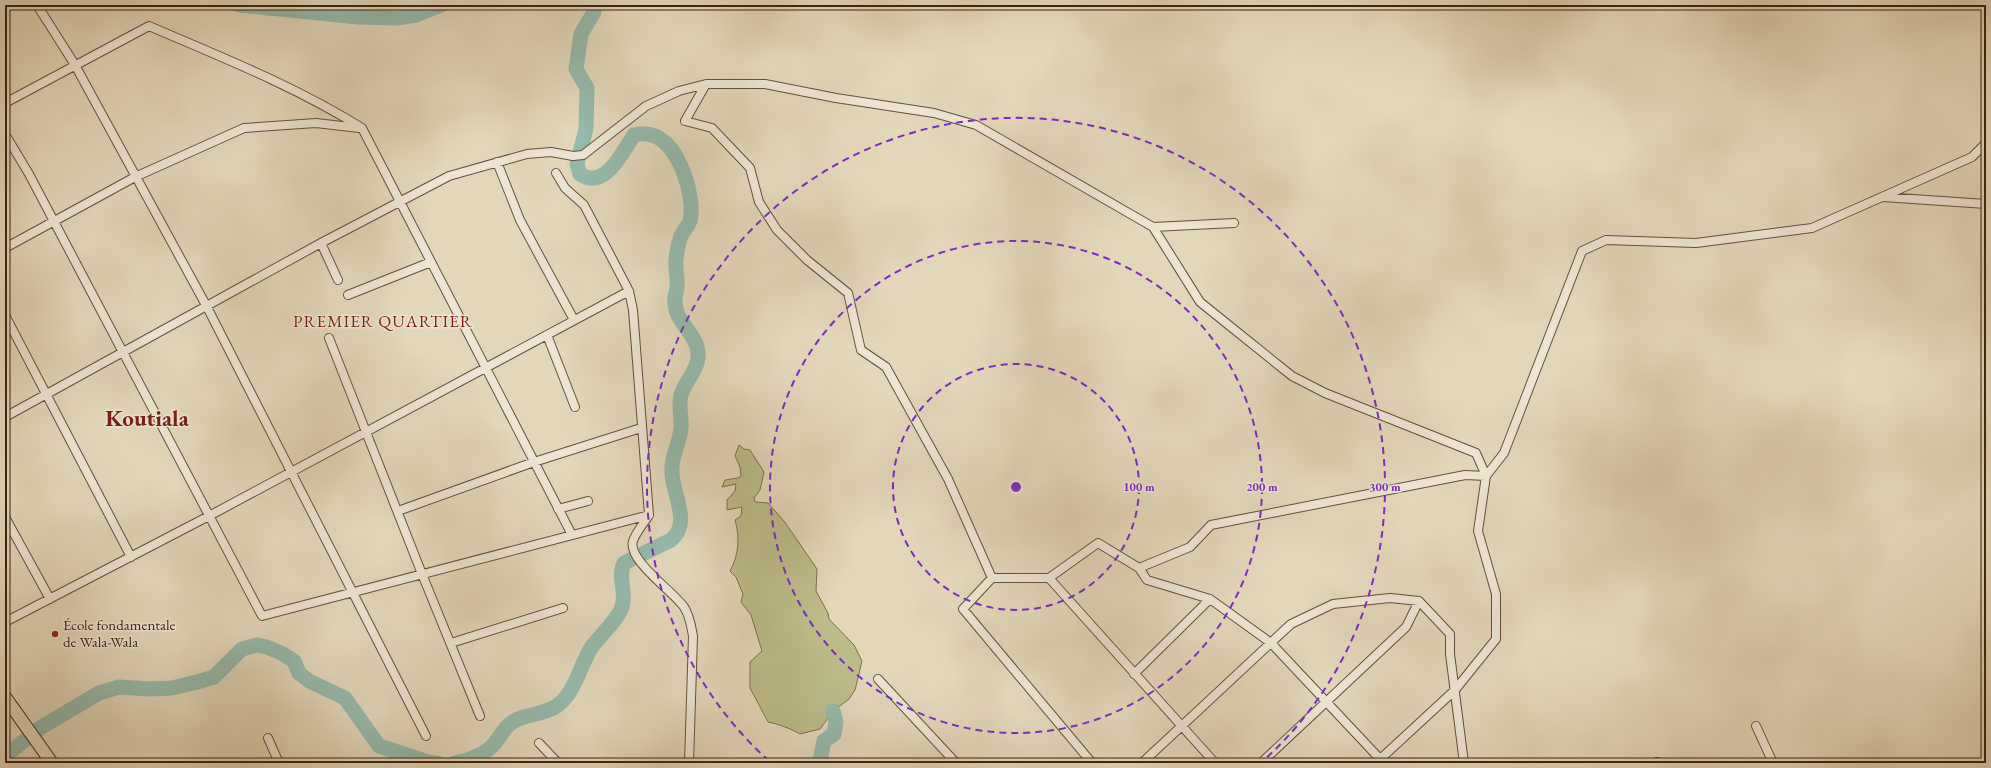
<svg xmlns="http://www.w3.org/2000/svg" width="1991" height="768" viewBox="0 0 1991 768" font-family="'EB Garamond',serif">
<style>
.green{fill:#bcbc8a;stroke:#7a704d}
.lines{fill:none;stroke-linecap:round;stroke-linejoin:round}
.river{stroke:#96baab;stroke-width:15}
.street-casing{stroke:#64503a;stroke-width:10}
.primary-casing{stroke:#392310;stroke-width:14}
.street{stroke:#ede5d2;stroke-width:8}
.primary{stroke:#e3d7ba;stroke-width:12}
.ring{fill:none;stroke:#7b2cbf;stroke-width:2;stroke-dasharray:7 5}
.poi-dot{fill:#8f2418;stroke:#ede5d2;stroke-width:1.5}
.labels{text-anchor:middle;stroke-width:3;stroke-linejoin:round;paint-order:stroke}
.poi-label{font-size:15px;fill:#392310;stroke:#ede5d2;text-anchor:start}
.quarter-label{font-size:17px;letter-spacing:1px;fill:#7a1f14;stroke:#ede5d2}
.town-label{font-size:23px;font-weight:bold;fill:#7a1f14;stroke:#ede5d2}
.centre{fill:#7b2cbf;stroke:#ede5d2;stroke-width:2}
.ring-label{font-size:12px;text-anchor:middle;font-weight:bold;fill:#7b2cbf;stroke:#ede5d2;stroke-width:3;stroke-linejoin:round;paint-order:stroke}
</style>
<rect width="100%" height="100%" fill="#e3d7ba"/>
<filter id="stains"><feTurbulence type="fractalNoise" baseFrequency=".005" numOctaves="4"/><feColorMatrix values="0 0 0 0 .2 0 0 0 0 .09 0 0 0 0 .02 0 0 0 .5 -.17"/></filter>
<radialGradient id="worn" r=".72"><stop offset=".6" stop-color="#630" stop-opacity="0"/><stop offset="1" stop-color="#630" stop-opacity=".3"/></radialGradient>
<path class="green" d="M739,445L744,449L750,450L764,472L760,490L754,498L755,502L768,503L784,521L817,569L816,591L828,613L829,619L854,645L862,661L855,690L849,699L833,711L820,729L800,734C792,729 778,724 768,722L750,688V662L762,651L751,615L741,602L743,594L736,577L730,571C739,555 740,537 735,520L741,516L742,507L727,510V500L735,491L736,484L722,487L725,480L738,478L741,476L740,467L735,456Z"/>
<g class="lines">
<path class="river" d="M239,5L358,17L397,18L416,15L441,5
M5,756L40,728L99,693L119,687L150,689L172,688L197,682L214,677L242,649L257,645L267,647L283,654L294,661L299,673L309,681L345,698L379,746L428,762L437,763
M820,761L824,741L834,734L836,722L833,711
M455,763C469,761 486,754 495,743C500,737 504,728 510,724C523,713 544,716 558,705C575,692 580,666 591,648C600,635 617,621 622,607C627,592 617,577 624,563L671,540C695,520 666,488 673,460C675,449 680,440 681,428C682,417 678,405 681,395C685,381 700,368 698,353C697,333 675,323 675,302C674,297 677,292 677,287C678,281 676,273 676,266C675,261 678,245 680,239C681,233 688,227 690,221C696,196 679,146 655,136C647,133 641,133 634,135C623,151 605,191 580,174L577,164L586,129L587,88L576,69L581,34L594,12V5"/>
<g class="street-casing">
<path id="street" d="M37,5L75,65L207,307L426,736
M5,103L149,26C221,57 295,86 362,128L572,535
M5,134L29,174L262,616L649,515
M497,162L520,220L574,320
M556,173L565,188L584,205L629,291L633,310L649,515C644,523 636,532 633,541C627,560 674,592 684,607C690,616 691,626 693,636L689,763
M1883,197L1986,204
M1153,227L1234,223
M321,243L338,280
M5,248L135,177L244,128L316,123L359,128
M348,295L431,262
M5,315L131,557
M547,335L575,407
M329,338L422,574L480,716
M5,417L321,243L449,176L527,154L551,152L573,156L583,155L646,106L679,91L706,84
M558,509L588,501
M398,511L534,462L641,428
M5,517L50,599
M1139,568L1147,580L1210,599L1271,643L1380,759
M992,578L963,609L1092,763
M1049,578L1098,543L1139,568L1190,547L1211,525L1465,475L1486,476L1504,453L1582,251L1606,240L1696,243L1812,228L1972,157L1986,143
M5,622L209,516L629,291
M451,643L563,608
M1134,674L1210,599
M878,679L956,763
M1756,726L1773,763
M268,738L279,763
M539,743L558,763
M1657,762V763
M1142,763L1291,624L1333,604L1390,598L1419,601L1450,634V654L1464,763
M1215,763L1049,578H992L948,479L886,367L861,350L848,293L807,260L777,230L759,202L750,168L712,128L685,121L706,84H765L836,98L934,113L976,125L1153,227L1200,302L1292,376L1325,393L1476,453L1486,476L1478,531L1496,594V639L1455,690L1376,763
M1261,763L1406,627L1419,601"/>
</g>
<g class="primary-casing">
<path id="primary" d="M5,697L52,763"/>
</g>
<use href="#street" class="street"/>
<use href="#primary" class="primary"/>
</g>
<g class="ring">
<circle cx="1016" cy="487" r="123"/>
<circle cx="1016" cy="487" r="246"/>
<path d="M769 761A369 369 0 1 1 1263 761"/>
</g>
<circle class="poi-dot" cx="55" cy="634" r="4"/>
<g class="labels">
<g class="poi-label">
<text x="63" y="630">École fondamentale<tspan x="63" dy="17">de Wala-Wala</tspan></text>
</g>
<g class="quarter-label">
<text x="383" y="327">PREMIER QUARTIER</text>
</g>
<g class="town-label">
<text x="147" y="426">Koutiala</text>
</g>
</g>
<circle cx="1016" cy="487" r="6" class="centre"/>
<g class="ring-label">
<text x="1139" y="491">100 m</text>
<text x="1262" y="491">200 m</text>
<text x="1385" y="491">300 m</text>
</g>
<rect width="1991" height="768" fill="none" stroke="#e3d7ba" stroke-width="20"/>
<rect x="6" y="6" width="1979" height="756" fill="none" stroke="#392310" stroke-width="2"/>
<rect x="10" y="10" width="1971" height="748" fill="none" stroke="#392310"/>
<rect width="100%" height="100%" filter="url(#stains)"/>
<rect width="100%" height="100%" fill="url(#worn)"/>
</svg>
